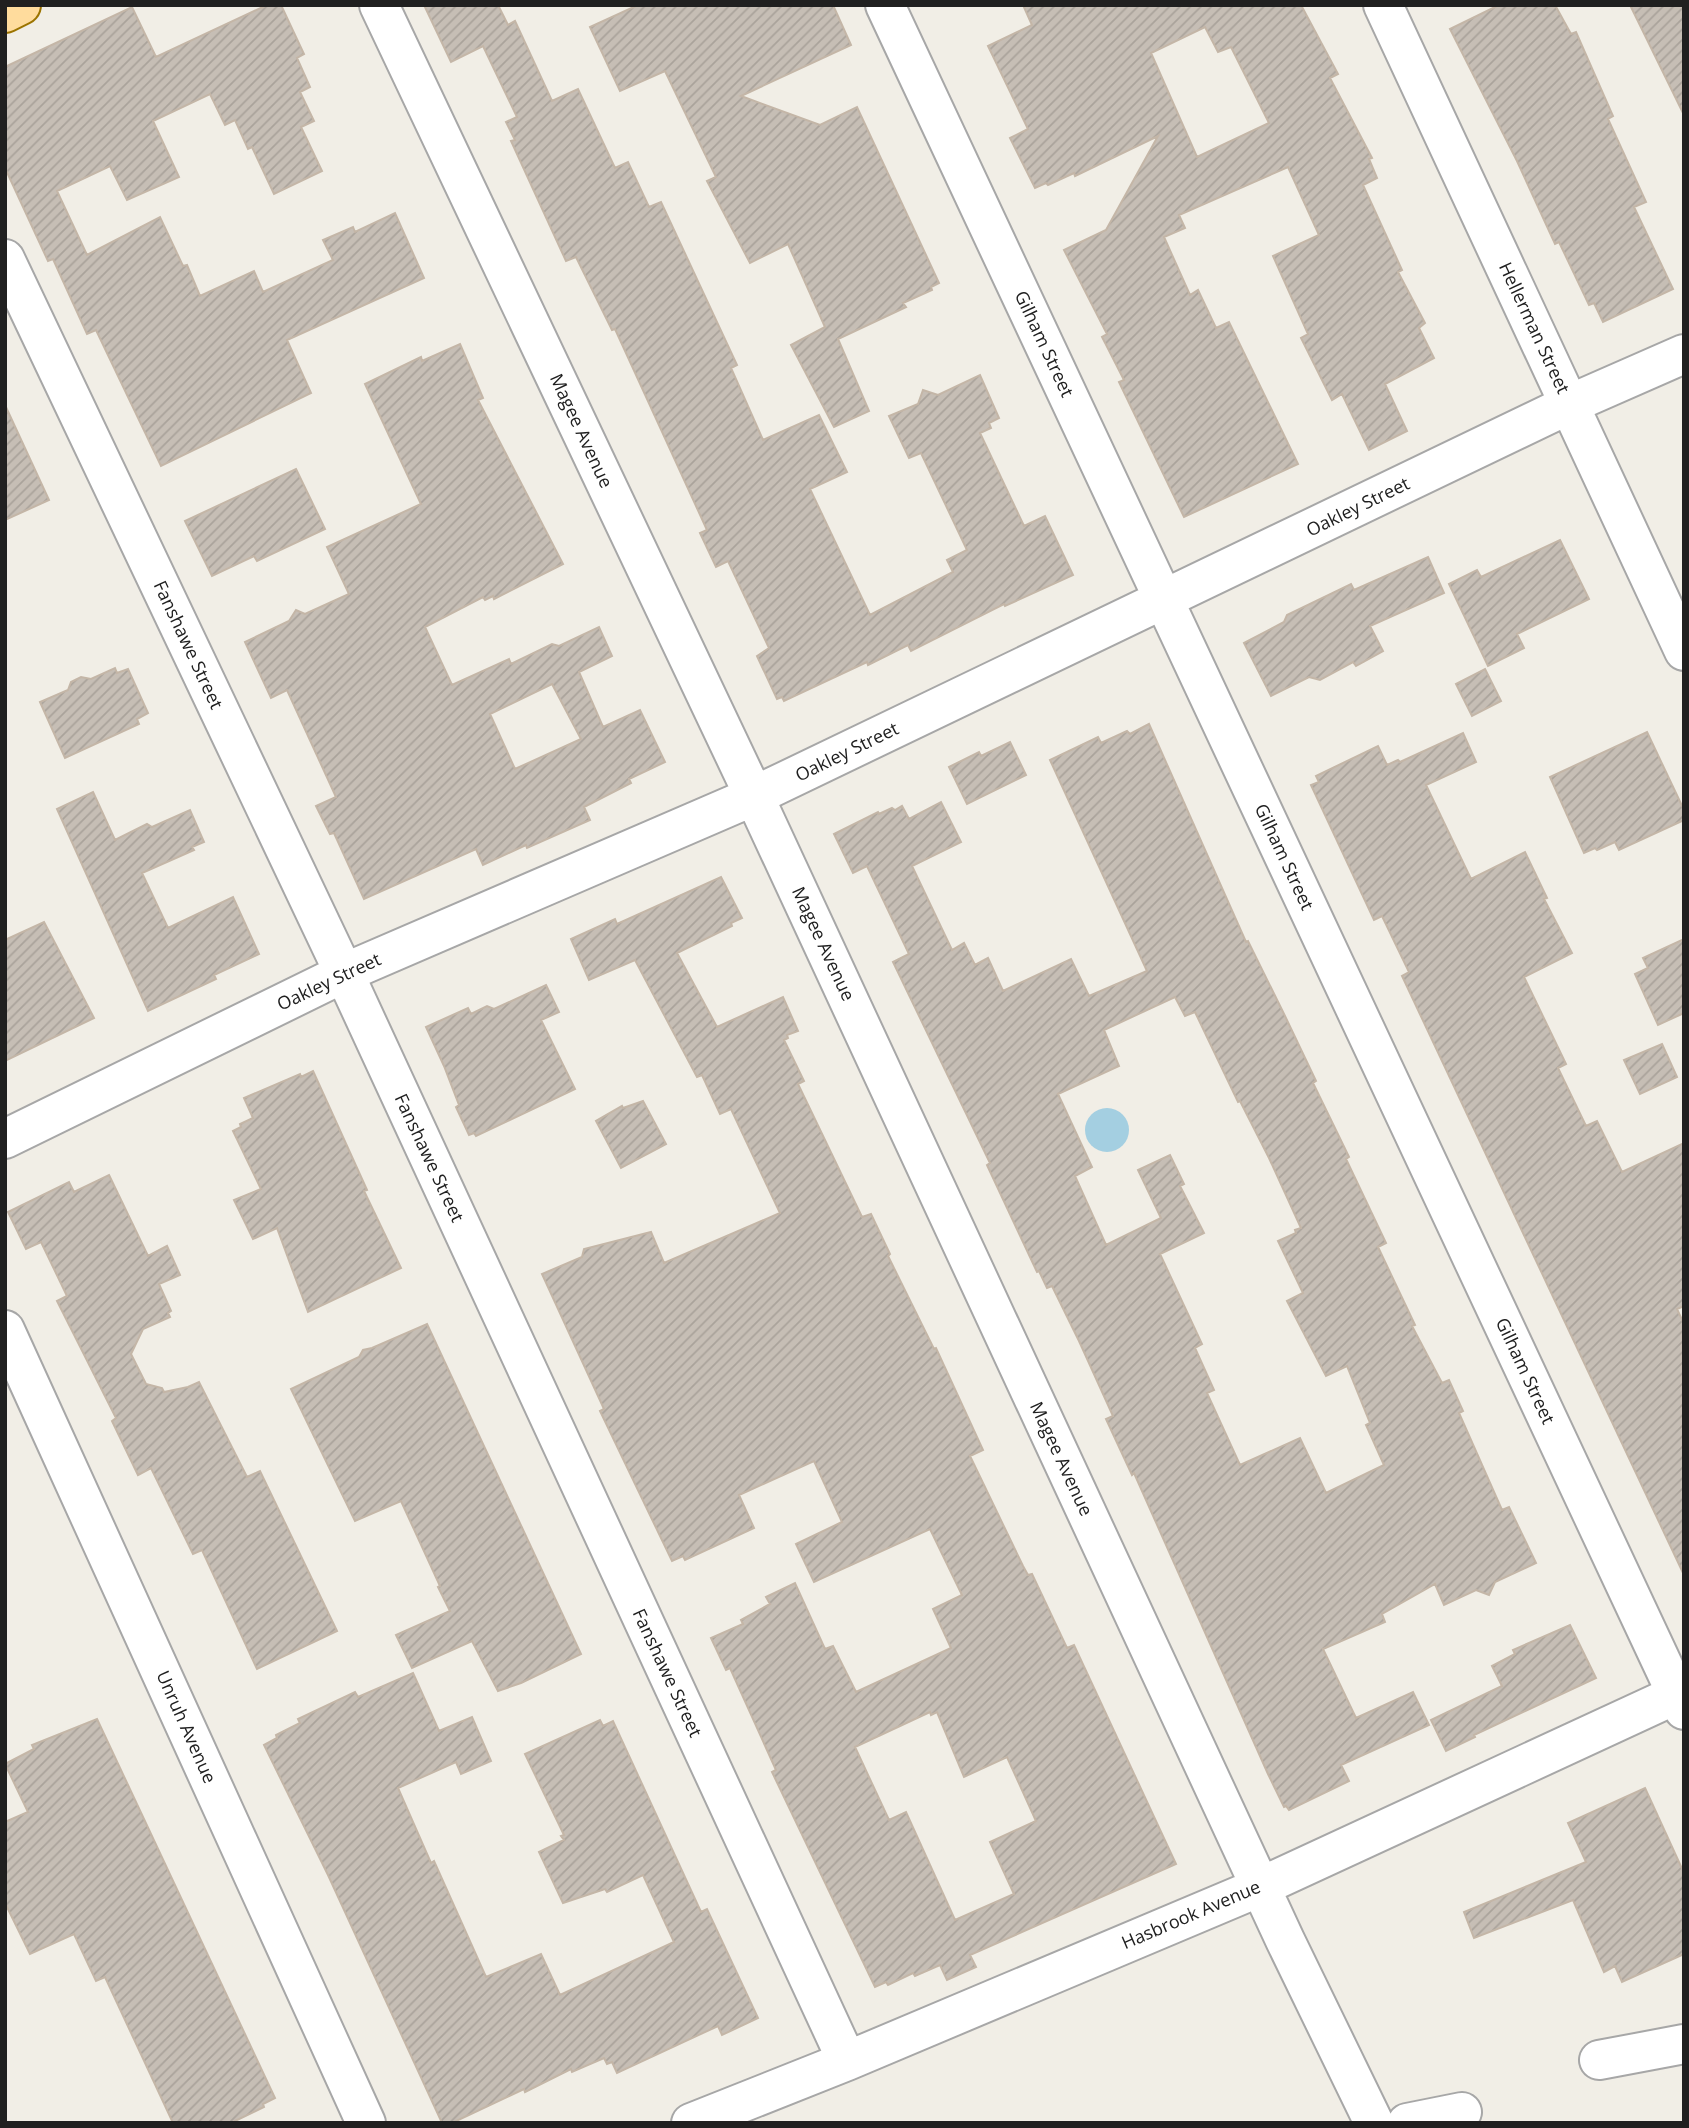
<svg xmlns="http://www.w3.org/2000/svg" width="1689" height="2128" viewBox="0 0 1689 2128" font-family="'Open Sans',sans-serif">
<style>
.water{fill:#a4cfe1}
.building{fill:url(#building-hatch);stroke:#c4b6a7;stroke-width:2;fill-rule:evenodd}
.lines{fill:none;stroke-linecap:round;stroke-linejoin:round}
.minor-casing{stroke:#a7a7a7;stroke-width:42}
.major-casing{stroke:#9c7400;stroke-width:42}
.minor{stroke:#fff;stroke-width:38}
.major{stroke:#ffdc9d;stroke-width:38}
.labels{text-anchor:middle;stroke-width:5;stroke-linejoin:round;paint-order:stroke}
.street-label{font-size:18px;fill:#202020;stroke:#fff}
</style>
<defs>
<pattern id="building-hatch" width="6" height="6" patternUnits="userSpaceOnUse" patternTransform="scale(1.75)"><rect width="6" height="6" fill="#c6beb5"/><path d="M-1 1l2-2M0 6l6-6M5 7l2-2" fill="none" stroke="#aaa39b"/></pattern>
</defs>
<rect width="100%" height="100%" fill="#f1eee6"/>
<path class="water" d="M1085 1130a22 22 0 1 1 44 0a22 22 0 1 1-44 0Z"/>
<path class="building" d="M267,5H281L304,54L297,58L310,87L300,92L314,121L301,127L322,171L274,194L252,147L248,149L235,120L225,125L210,94L153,121L179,177L127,200L110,166L57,191L87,255L160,217L183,266L187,265L200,296L254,271L263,292L333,260L323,240L353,227L355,232L395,213L424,278L287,340L311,393L161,466L96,330L87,334L53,259L48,261L5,168V67L132,7L156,57Z
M424,5H498L508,25L515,21L552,101L578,89L615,168L628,162L649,207L661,202L737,365L731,368L763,440L819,415L847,472L810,489L870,615L953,572L947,560L967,550L921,453L909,458L889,416L918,404L923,390L938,395L980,375L999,418L989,423L991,428L980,433L1024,526L1045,516L1073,575L1005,606L1004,604L911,651L908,645L868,665L867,662L784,701L782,697L777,699L757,656L769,648L728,561L716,567L700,533L707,530L615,329L612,330L576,257L566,261L511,141L515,140L506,122L517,117L483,46L451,62Z
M638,5H833L851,45L741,96L820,125L857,107L939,283L931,287L932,290L903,303L906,307L838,339L869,411L834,427L791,345L825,327L788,244L750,263L707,181L716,177L665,71L620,91L590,27Z
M1023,5H1301L1338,74L1330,78L1372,158L1369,159L1377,178L1363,185L1402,270L1398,272L1425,323L1419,328L1434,358L1385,384L1407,431L1369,450L1342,394L1332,400L1301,338L1308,334L1273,256L1319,235L1288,167L1179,215L1185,228L1164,237L1190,295L1198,290L1216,328L1229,322L1298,464L1184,517L1119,382L1124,380L1102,337L1107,334L1064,250L1106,230L1158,136L1075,176L1074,173L1048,185L1046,183L1035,188L1010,138L1028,129L988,46L1032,25ZM1205,27L1218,52L1231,47L1269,123L1197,157L1151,53Z
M1499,5H1555L1571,34L1576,32L1613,116L1608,119L1646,202L1634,207L1673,289L1603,322L1594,303L1589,305L1559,242L1555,244L1517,161L1450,29Z
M1630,5H1684V115Z
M460,344L483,398L478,400L563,564L494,599L493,596L485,600L483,597L425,627L452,685L509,659L511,664L552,644L559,646L599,627L612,656L579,672L603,727L640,710L665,762L629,779L631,783L584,807L590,820L527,848L526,845L483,865L476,849L364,899L334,833L330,834L316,806L336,797L287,690L271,698L245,642L289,621L296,610L305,614L349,594L327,547L421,504L365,384L421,357L422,361ZM552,684L581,739L515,769L490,714Z
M5,405L49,500L5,520Z
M296,469L325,529L257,561L254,556L212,576L185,521Z
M1560,540L1589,599L1517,634L1524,648L1488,666L1449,584L1477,570L1481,577Z
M1428,557L1444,593L1370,626L1383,651L1356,666L1353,662L1320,680L1309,677L1271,696L1244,643L1284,622L1287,615L1351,584L1354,590Z
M115,668L117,673L128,669L148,713L137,719L139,724L65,758L40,702L68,690L71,682L81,677L91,679Z
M1485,669L1501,701L1472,716L1456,684Z
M1149,724L1246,942L1248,941L1285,1016L1316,1081L1313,1083L1349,1157L1346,1159L1386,1243L1378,1247L1415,1325L1412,1326L1442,1383L1449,1380L1463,1411L1459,1413L1502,1510L1509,1507L1536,1563L1495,1582L1489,1595L1476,1590L1444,1605L1435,1584L1382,1614L1385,1622L1323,1649L1356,1718L1413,1692L1429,1725L1341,1765L1349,1781L1289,1810L1286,1806L1284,1807L1268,1774L1134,1473L1132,1475L1106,1419L1113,1416L1079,1341L1052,1286L1047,1288L1039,1271L1037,1272L987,1165L990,1163L893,962L909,954L867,866L853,873L834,834L878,812L879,814L892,808L895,810L902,806L909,819L941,802L961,842L912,866L952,950L964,943L975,965L988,958L1003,991L1071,959L1089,996L1147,971L1050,760L1098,737L1101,743L1127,731L1130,734ZM1175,997L1185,1016L1195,1012L1238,1102L1240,1101L1269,1158L1301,1228L1295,1230L1296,1233L1278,1241L1303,1293L1287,1301L1326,1376L1347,1366L1370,1423L1366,1425L1384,1465L1326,1493L1300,1438L1240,1465L1207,1393L1214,1390L1195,1348L1202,1344L1160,1254L1204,1233L1180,1186L1184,1184L1170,1155L1138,1170L1161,1218L1106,1245L1075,1176L1092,1167L1058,1094L1119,1066L1104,1030Z
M1647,732L1684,810V820L1619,850L1615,842L1597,850L1595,848L1584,853L1550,777Z
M1463,733L1476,762L1426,785L1471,879L1525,852L1547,898L1544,899L1572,953L1524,977L1566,1064L1558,1068L1586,1126L1597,1121L1622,1172L1684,1143V1306L1677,1309L1684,1324V1575L1402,976L1409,972L1382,916L1374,920L1311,785L1319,782L1316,776L1378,746L1387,765L1398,760L1400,762Z
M1010,742L1026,775L967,804L949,767L979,752L981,756Z
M93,792L115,840L147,824L152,827L190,810L204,842L192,847L194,850L142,873L168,928L233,897L259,954L214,975L216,979L148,1011L57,809Z
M721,877L742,918L731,923L732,926L677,953L717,1027L783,997L798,1031L787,1035L788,1038L784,1040L804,1081L798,1084L862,1217L871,1214L890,1254L888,1256L934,1349L936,1348L983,1450L970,1456L1023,1566L1028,1575L1032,1574L1067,1648L1074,1645L1176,1864L970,1955L976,1967L947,1980L940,1965L915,1976L913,1973L888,1985L886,1982L875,1987L772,1772L776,1770L730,1668L726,1670L711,1638L743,1624L741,1620L770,1604L766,1597L795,1583L825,1649L833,1646L856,1692L951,1648L933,1609L962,1595L930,1529L814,1582L796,1544L842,1522L814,1461L739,1495L754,1528L685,1560L683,1556L672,1561L600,1411L604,1409L542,1274L582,1257L584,1249L651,1232L664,1263L780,1213L731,1109L720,1114L702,1075L697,1077L635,960L589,980L571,939L615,919L617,924ZM930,1712L931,1715L937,1712L964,1777L1007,1757L1036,1821L990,1842L1014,1894L955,1920L906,1812L889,1820L855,1747Z
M44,922L94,1018L5,1061V940Z
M1684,939V1013L1658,1025L1635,974L1648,968L1643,958Z
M546,985L559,1012L541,1020L575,1089L476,1136L474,1133L469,1135L456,1107L459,1105L444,1066L426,1027L468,1008L471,1014L487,1006L494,1009Z
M1662,1044L1677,1077L1640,1094L1624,1060Z
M313,1071L367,1190L364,1191L401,1268L308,1312L277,1228L253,1239L234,1200L261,1189L233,1131L241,1127L240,1124L253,1118L244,1098L300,1074L301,1077Z
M643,1101L666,1144L621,1168L596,1121L622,1106L623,1108Z
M109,1175L148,1256L167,1246L180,1275L159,1284L171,1311L168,1313L170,1317L143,1329L131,1354L146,1384L162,1388L164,1392L188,1387L199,1382L247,1477L260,1471L337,1631L257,1669L202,1550L193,1554L151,1468L138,1475L112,1421L116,1418L57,1301L67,1296L41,1242L26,1249L8,1212L69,1182L74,1192Z
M427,1324L581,1654L521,1683L498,1691L472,1641L412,1668L396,1635L450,1611L438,1587L440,1586L401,1501L355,1521L291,1389L359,1357L363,1350L372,1348Z
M1570,1625L1596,1678L1474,1735L1475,1737L1446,1751L1431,1720L1502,1686L1492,1666L1515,1654L1513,1650Z
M413,1673L439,1731L472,1717L491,1761L461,1774L456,1762L398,1788L431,1863L434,1861L486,1977L541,1954L560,1995L674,1942L643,1875L607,1892L605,1889L563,1903L539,1852L564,1840L561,1836L564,1835L525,1754L600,1720L603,1726L613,1721L701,1912L707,1909L758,2018L722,2035L718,2026L617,2073L612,2062L607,2064L604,2058L572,2072L571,2069L525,2092L524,2089L452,2123H442L328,1875L264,1745L277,1738L276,1735L300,1723L298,1719L355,1692L358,1697Z
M97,1719L275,2098L263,2104L264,2107L231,2123H173L105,1977L96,1981L74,1934L30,1954L5,1903V1822L28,1812L5,1764L34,1749L32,1745Z
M1645,1788L1684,1873V1954L1622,1982L1615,1966L1604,1972L1573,1900L1474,1938L1464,1912L1586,1862L1568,1823Z"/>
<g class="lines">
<g class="minor-casing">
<path id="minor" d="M379,5L754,796L1285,1940L1374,2123
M885,5L1684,1710
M1383,5L1684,651
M5,259L344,973L847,2061
M5,1139L344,973L754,796L1570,404L1684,354
M5,1330L366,2123
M1599,2060L1684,2044
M691,2123L847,2061L1260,1887L1684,1691
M1407,2123L1462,2112"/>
</g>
<g class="major-casing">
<path id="major" d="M5,13L21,5"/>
</g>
<use href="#minor" class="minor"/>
<use href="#major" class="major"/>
</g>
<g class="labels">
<g class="street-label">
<text transform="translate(1534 328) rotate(65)" y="6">Hellerman Street</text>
<text transform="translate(1044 344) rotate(65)" y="6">Gilham Street</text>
<text transform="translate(581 431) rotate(65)" y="6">Magee Avenue</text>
<text transform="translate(1358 507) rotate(-26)" y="6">Oakley Street</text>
<text transform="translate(188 645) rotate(65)" y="6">Fanshawe Street</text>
<text transform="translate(847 752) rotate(-26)" y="6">Oakley Street</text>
<text transform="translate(1284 857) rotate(65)" y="6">Gilham Street</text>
<text transform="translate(823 944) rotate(65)" y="6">Magee Avenue</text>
<text transform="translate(329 982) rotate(-25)" y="6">Oakley Street</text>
<text transform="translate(429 1158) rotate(65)" y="6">Fanshawe Street</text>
<text transform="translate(1525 1371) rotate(65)" y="6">Gilham Street</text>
<text transform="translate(1061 1459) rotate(65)" y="6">Magee Avenue</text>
<text transform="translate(667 1673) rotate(65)" y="6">Fanshawe Street</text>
<text transform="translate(186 1727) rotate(66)" y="6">Unruh Avenue</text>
<text transform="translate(1191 1915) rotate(-23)" y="6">Hasbrook Avenue</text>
</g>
</g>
<rect width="1689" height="2128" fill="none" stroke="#202020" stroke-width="14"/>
</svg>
